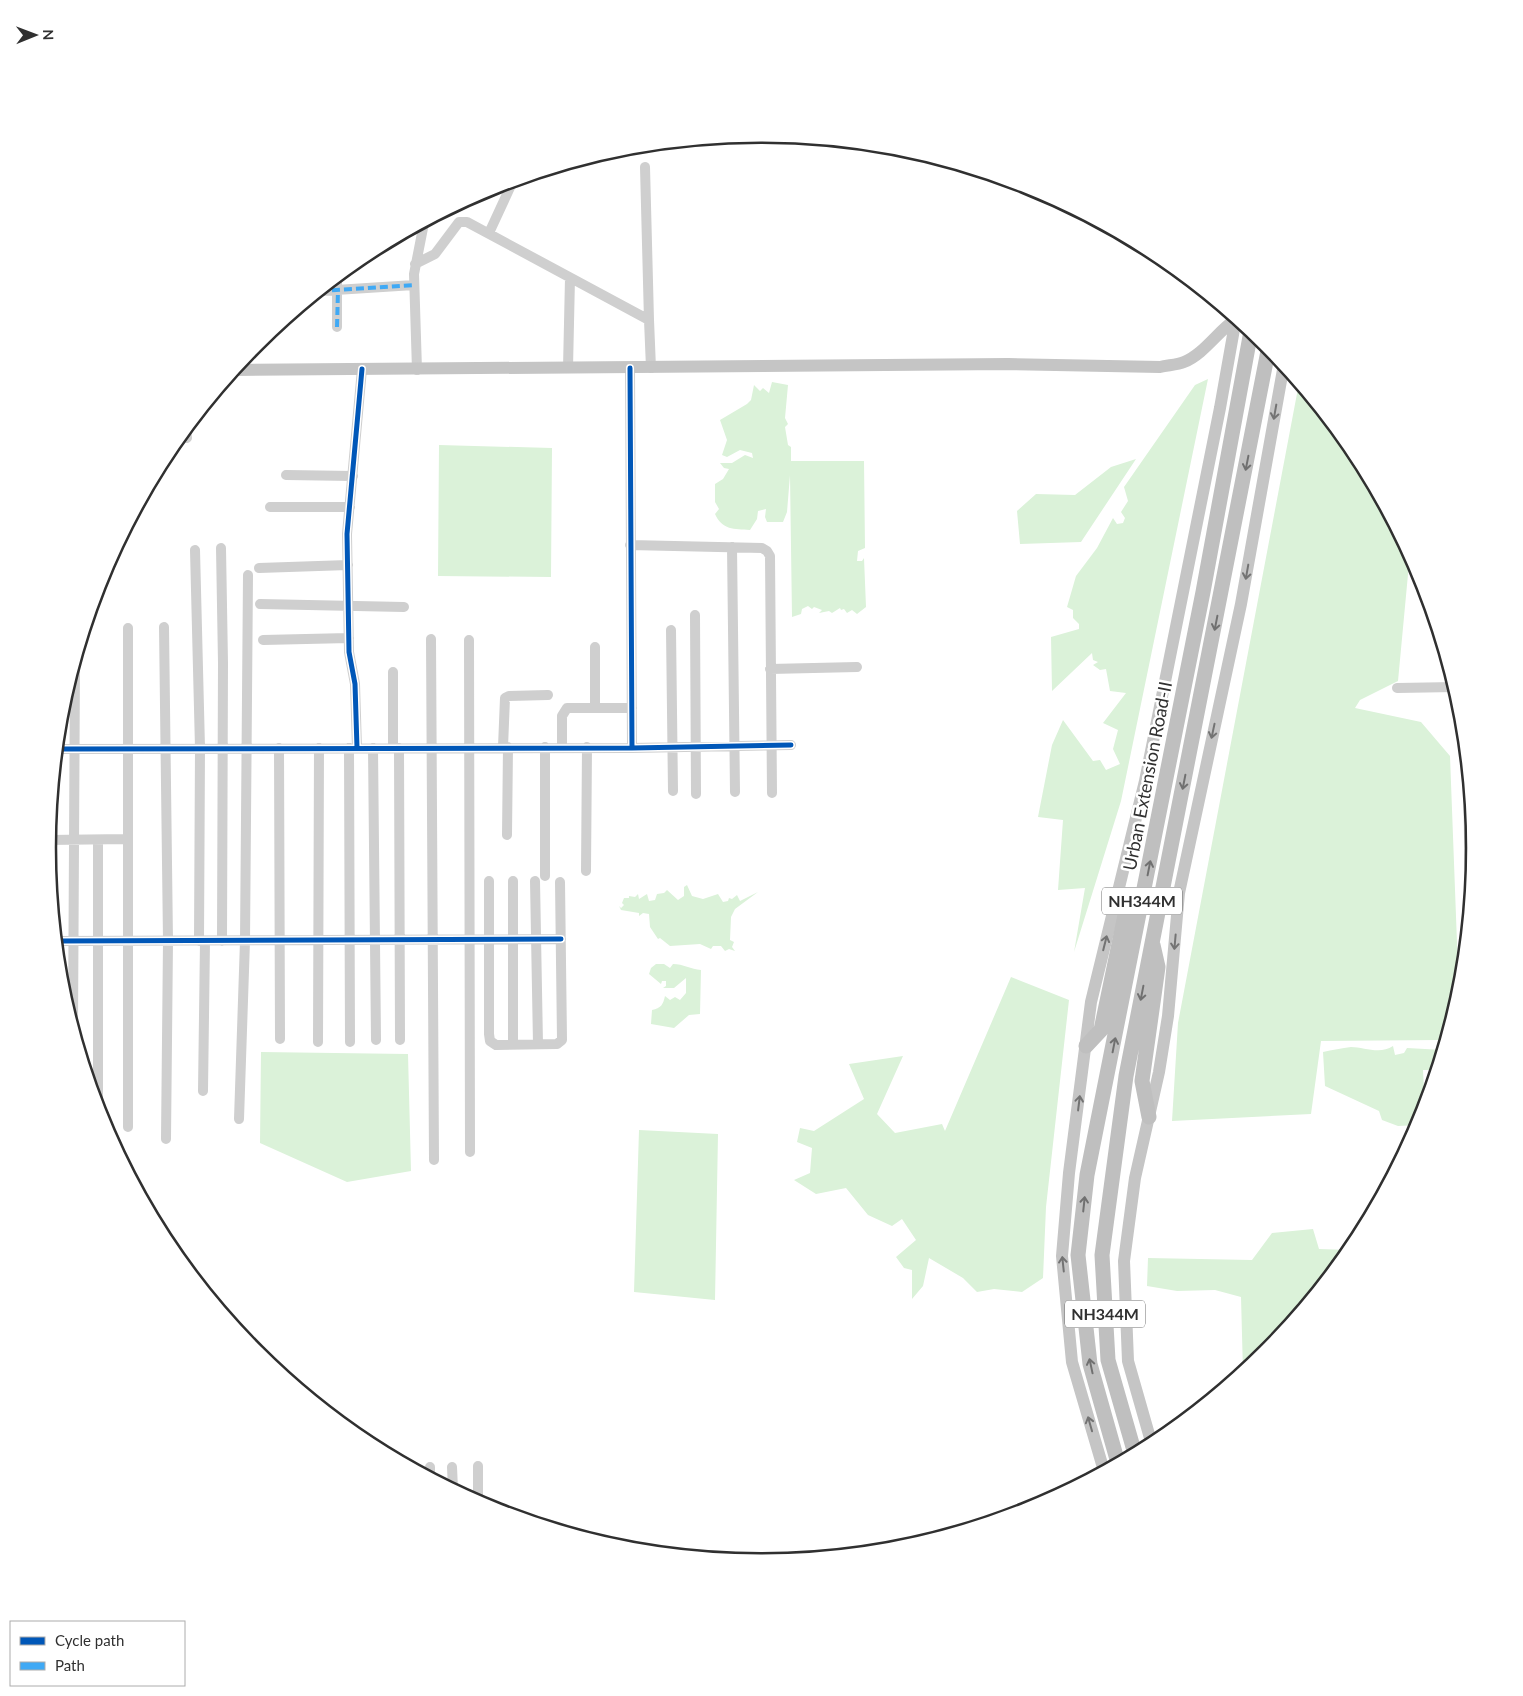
<svg xmlns="http://www.w3.org/2000/svg" width="1523" height="1696" viewBox="0 0 1523 1696" font-family="Lato,sans-serif">
<style>
.water{fill:#dbf2d9}
.lines{fill:none;stroke-linecap:round;stroke-linejoin:round}
.minor{stroke:#cfcfcf;stroke-width:10}
.major{stroke:#c5c5c5;stroke-width:12}
.highway{stroke:#bfbfbf;stroke-width:15}
.quiet{stroke:#3fa9f5;stroke-width:4;stroke-dasharray:8 4;stroke-linecap:butt}
.cycleway-casing{stroke:#fff;stroke-width:8}
.cycleway{stroke:#0057b8;stroke-width:5}
.oneway{stroke:#737373}
.oneway2{stroke:#707070}
.labels{text-anchor:middle;stroke-width:5;stroke-linejoin:round;paint-order:stroke}
.shield{fill:#fff;stroke:#6e6e6e;stroke-width:1}
.shield-label{font-size:16px;font-weight:bold;fill:#303030}
.street-label{font-size:18px;fill:#303030;stroke:#fff}
.rim{fill:none;stroke:#303030;stroke-width:2.5}
</style>
<rect width="100%" height="100%" fill="#fff"/>
<path class="water" d="M1208,379L1121,801L1074,952L1085,888L1058,890L1063,820L1038,817L1052,745L1063,720L1093,761L1100,760L1106,770L1120,764L1113,749L1118,730L1103,723L1126,693L1110,691L1106,669L1100,670L1093,665L1098,662L1093,660L1092,653L1052,691L1051,637L1079,629V624L1073,618V610L1067,607L1076,576L1097,548L1113,518L1117,524L1123,523L1125,518L1121,512L1128,501L1124,487L1195,385Z
M772,382L788,385L785,418L788,424L785,427L788,445L791,447V461H864L865,548L858,551L857,561H862L864,558L866,607L857,614L852,610L847,613L844,609L841,610L840,608L832,613L829,611L819,613L822,610L814,607L812,609L808,606L802,609L801,614L792,617L790,475L787,512L783,522H767L765,517L766,509L758,511L757,519L750,530C734,529 722,530 715,514L719,509L715,502V484L723,479L729,469L724,468L720,463H732L745,455L753,458L752,453L740,450L727,457L722,455L727,440L720,420L747,404L751,400L754,385L760,391L763,388L769,393Z
M1299,383L1355,452L1410,553L1398,681L1360,700L1355,708L1421,722L1450,756L1459,996L1448,1032L1441,1040L1321,1041L1311,1114L1172,1121L1178,1023Z
M439,445L552,448L551,577L438,576Z
M1136,459L1081,542L1020,544L1017,511L1036,494L1075,495L1111,467Z
M687,885L692,896L703,899L718,894L723,902L728,901L729,898L732,899L737,895L740,901L758,892L735,909L731,917L730,940L734,942L732,947L735,951L729,949L725,951L721,946H713L711,949L700,944L670,946L660,938L658,939L650,927L649,914L643,913L639,916V913L621,910L619,906L621,908L624,905L622,903L624,898H629V896L635,897L638,894L639,899L647,894L649,901L655,900L657,894L664,893L667,890L678,900L684,896V887Z
M656,964H664L670,968L673,964C683,964 691,969 701,970L700,1014L689,1015L674,1028L651,1024L652,1010C661,1008 663,1005 665,996L670,1000L675,997L680,1000L686,993V978L674,988H663L666,986V981H662L661,984L649,974L651,968Z
M1011,977L1069,1000L1046,1207L1043,1278L1022,1292L994,1289L977,1292L963,1278L929,1258L923,1286L912,1299V1270L904,1268L896,1257L916,1240L902,1219L892,1226L868,1215L846,1188L816,1194L794,1180L810,1173L812,1148L797,1142L800,1128L814,1131L864,1099L849,1064L903,1056L877,1114L895,1133L942,1124L945,1131Z
M1393,1046L1395,1055L1404,1053L1407,1048L1443,1050L1437,1070H1423L1425,1108L1419,1125L1398,1126L1382,1120L1379,1111L1325,1086L1323,1052C1332,1050 1342,1048 1351,1047C1364,1047 1380,1055 1393,1046Z
M261,1052L408,1054L411,1171L347,1182L260,1143Z
M639,1130L718,1134L715,1300L634,1292Z
M1313,1229L1319,1249L1350,1250L1323,1283H1319V1289L1266,1353L1243,1372L1241,1297L1215,1290L1177,1291L1147,1286L1148,1258L1252,1260L1272,1233Z"/>
<g class="lines">
<path class="minor" d="M645,167L649,320
M489,233L513,181
M415,264L435,254L459,222H467L649,320L651,368
M337,277V327
M320,291L414,285
M568,368L570,278
M630,368L632,748
M417,370L414,274L424,223
M186,429L187,438
M286,475L353,476
M270,507H350
M630,545L762,548L767,551L770,556L772,793
M732,547L735,792
M221,548L223,663L222,941
M195,550L200,748L199,941
M259,568L348,565
M260,604L404,607
M695,615L696,794
M164,627L168,941L166,1139
M671,630L673,791
M431,639L434,1160
M263,640L349,638
M469,640L470,1152
M595,647V708
M770,669L857,667
M1397,688L1455,687
M503,747L505,698L509,696L548,695
M562,747V716L567,708H632
M279,748L280,1039
M349,748L350,1042
M357,748L355,684L349,652L347,534L362,369
M373,748L376,1040
M393,748V672
M399,748L400,1040
M57,749L632,748L791,745
M1468,773L1470,902
M507,835L508,747
M48,840L128,839
M48,854V840
M586,871L587,747
M545,876V747
M489,881V1034L490,1041L496,1045L557,1044L562,1040L560,882
M535,881L538,1044
M57,941L561,939
M73,1027L75,662
M318,1042L319,748
M513,1044V881
M203,1091L205,941
M98,1108V840
M239,1119L245,941L248,575
M128,1127V628
M478,1466V1502
M452,1467L453,1489
M430,1476V1467"/>
<path class="major" d="M235,370L1008,364L1160,367C1168,365 1177,365 1184,362C1204,354 1218,331 1236,319
M1152,1445L1128,1361L1124,1261L1135,1178L1159,1072L1168,1016L1179,893L1241,604L1284,364
M1104,1471L1072,1362L1062,1256L1069,1173L1091,1002L1145,781L1220,408L1236,318"/>
<path class="highway" d="M1086,1046L1101,1030L1125,915L1143,894
M1149,1117L1142,1081L1158,967L1153,945
M1135,1454L1108,1360L1102,1255L1126,1076L1269,346
M1118,1463L1090,1364L1078,1255L1087,1175L1203,592L1251,331"/>
<path class="quiet" d="M320,291L414,285
M337,327L338,290"/>
<g class="cycleway-casing">
<path id="cycleway" d="M630,368L632,748
M357,748L355,684L349,652L347,534L362,369
M57,749L632,748L791,745
M1468,773L1470,902
M57,941L561,939"/>
</g>
<use href="#cycleway" class="cycleway"/>
</g>
<defs><path id="oneway-shaft" d="M-6 0H5M1.5-3L5.5 0L1.5 3" fill="none" stroke-width="1.6" stroke-linecap="round" stroke-linejoin="round" transform="scale(1.25)"/></defs>
<g class="oneway">
<use href="#oneway-shaft" transform="translate(1275 412) rotate(100)"/>
<use href="#oneway-shaft" transform="translate(1247 572) rotate(100)"/>
<use href="#oneway-shaft" transform="translate(1213 731) rotate(102)"/>
<use href="#oneway-shaft" transform="translate(1175 942) rotate(95)"/>
<use href="#oneway-shaft" transform="translate(1105 943) rotate(-76)"/>
<use href="#oneway-shaft" transform="translate(1079 1103) rotate(-83)"/>
<use href="#oneway-shaft" transform="translate(1063 1264) rotate(-96)"/>
<use href="#oneway-shaft" transform="translate(1090 1424) rotate(-106)"/>
</g>
<g class="oneway2">
<use href="#oneway-shaft" transform="translate(1247 463) rotate(101)"/>
<use href="#oneway-shaft" transform="translate(1216 623) rotate(101)"/>
<use href="#oneway-shaft" transform="translate(1184 782) rotate(101)"/>
<use href="#oneway-shaft" transform="translate(1149 868) rotate(-79)"/>
<use href="#oneway-shaft" transform="translate(1142 993) rotate(101)"/>
<use href="#oneway-shaft" transform="translate(1114 1045) rotate(-79)"/>
<use href="#oneway-shaft" transform="translate(1084 1204) rotate(-84)"/>
<use href="#oneway-shaft" transform="translate(1091 1366) rotate(-102)"/>
</g>
<g class="labels">
<g class="shield">
<rect x="1102" y="887.5" width="80" height="27" rx="4"/>
<rect x="1065" y="1300.5" width="80" height="27" rx="4"/>
</g>
<g class="shield-label">
<text x="1142" y="907">NH344M</text>
<text x="1105" y="1320">NH344M</text>
</g>
<g class="street-label">
<text transform="translate(1148 776) rotate(-79)" y="6">Urban Extension Road-II</text>
</g>
</g>
<path d="M0 0H1523V1696H0ZM56 848a705 705 0 1 1 1410 0a705 705 0 1 1-1410 0Z" fill="#fff" fill-rule="evenodd"/>
<path class="rim" d="M56 848a705 705 0 1 1 1410 0a705 705 0 1 1-1410 0Z"/>
<rect x="10" y="1621" width="175" height="65" fill="#ffffff" stroke="#acacac"/>
<rect x="20" y="1637" width="25" height="8" fill="#0057b8" stroke="#acacac"/>
<text x="55" y="1646" font-size="15" fill="#303030">Cycle path</text>
<rect x="20" y="1662" width="25" height="8" fill="#3fa9f5" stroke="#acacac"/>
<text x="55" y="1671" font-size="15" fill="#303030">Path</text>
<g transform="translate(35 35) rotate(89)" stroke="#ffffff" stroke-width="4" paint-order="stroke">
<path d="M0-4L9 19L0 12L-9 19Z" fill="#303030"/>
<text y="-8" font-size="14" font-weight="bold" text-anchor="middle" fill="#303030">N</text>
</g>
</svg>
